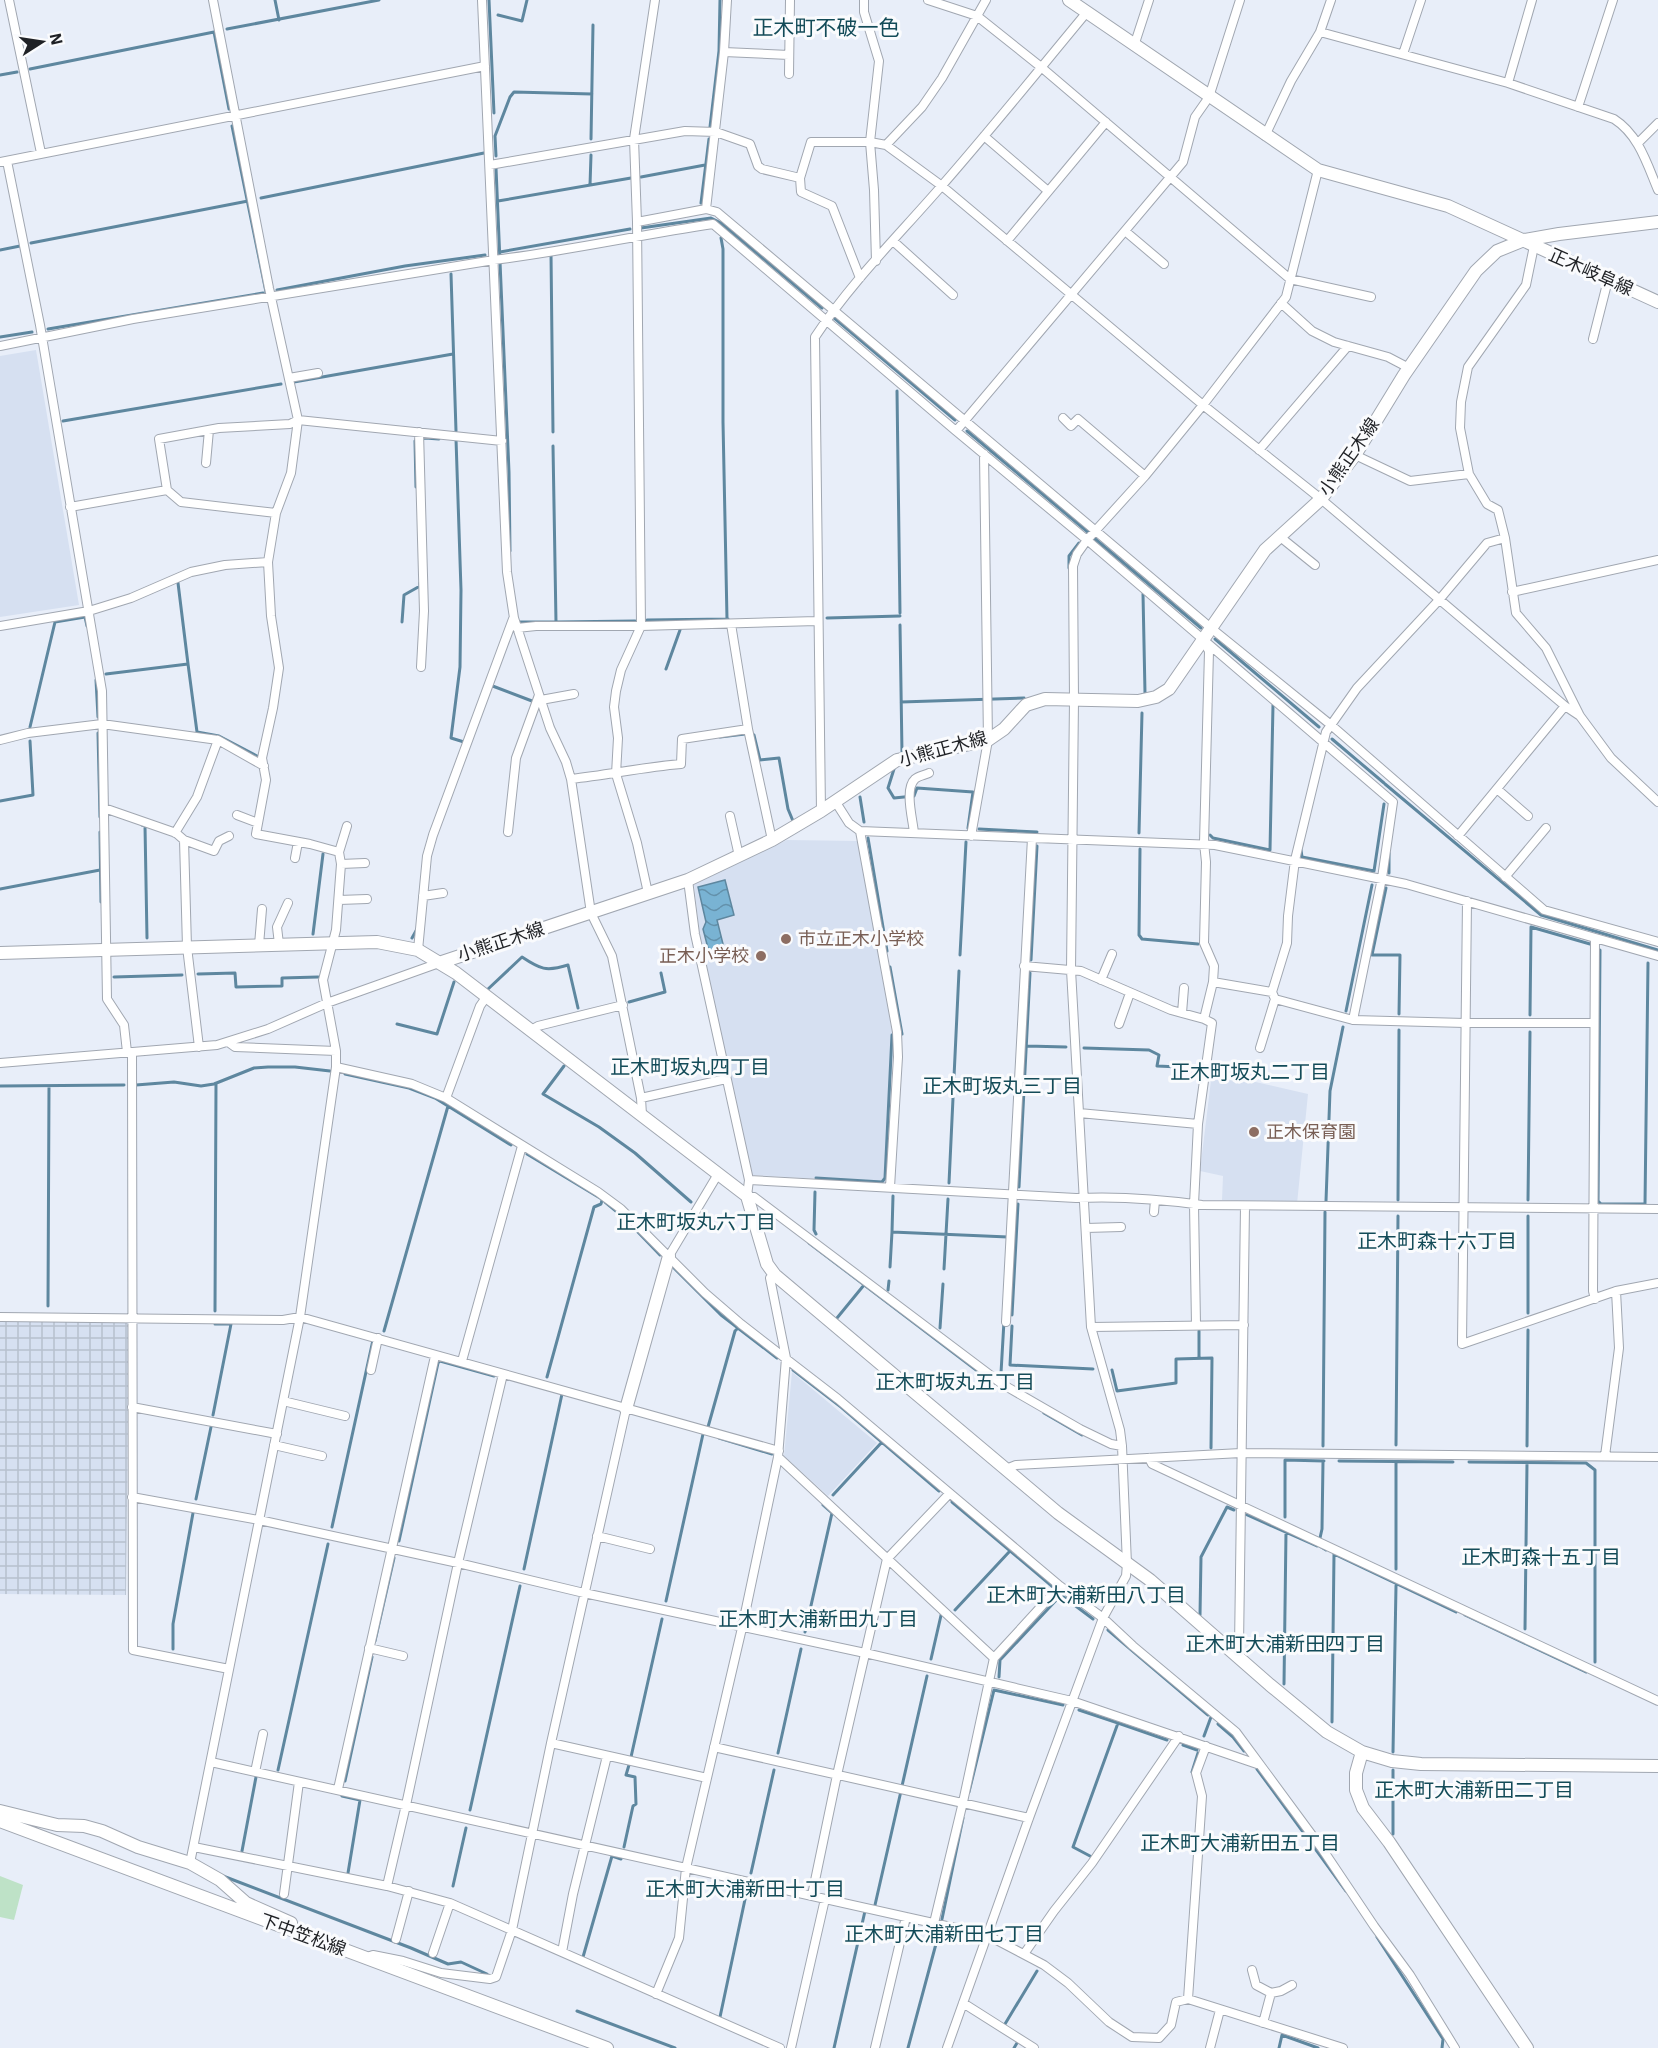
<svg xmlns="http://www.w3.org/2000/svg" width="1658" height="2048" viewBox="0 0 1658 2048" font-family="'IBM Plex Sans','Noto Sans JP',sans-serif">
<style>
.built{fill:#d6e0f1}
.industrial{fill:url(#industrial-grid)}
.green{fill:#bee2c7}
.water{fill:url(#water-waves);stroke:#5e879f;stroke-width:1.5}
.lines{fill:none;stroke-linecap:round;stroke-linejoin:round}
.stream{stroke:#5e879f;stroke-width:3}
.street-casing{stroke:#a1a7b1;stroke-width:10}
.secondary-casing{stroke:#a1a7b1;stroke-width:14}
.street{stroke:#fff;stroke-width:8}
.secondary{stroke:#fff;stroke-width:12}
.education-dot{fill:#8d6e63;stroke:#fafbfd;stroke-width:2}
.labels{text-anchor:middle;stroke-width:6;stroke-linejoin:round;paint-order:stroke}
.street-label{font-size:18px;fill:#1f2125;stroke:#fafbfd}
.education-label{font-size:18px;fill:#785e54;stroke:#fafbfd;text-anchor:start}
.neighbourhood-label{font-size:20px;fill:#134b58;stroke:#fafbfd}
.quarter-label{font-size:21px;fill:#134b58;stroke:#fafbfd}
</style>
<defs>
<pattern id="industrial-grid" width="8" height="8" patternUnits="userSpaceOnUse" patternTransform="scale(1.5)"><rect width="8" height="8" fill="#d6e0f1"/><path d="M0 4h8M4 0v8" fill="none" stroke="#b7c0ce"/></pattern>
<pattern id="water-waves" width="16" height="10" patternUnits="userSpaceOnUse" patternTransform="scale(1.5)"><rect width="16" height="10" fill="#79b3d3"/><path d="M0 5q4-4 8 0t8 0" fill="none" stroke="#6391ab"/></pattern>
</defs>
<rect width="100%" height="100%" fill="#e8eef9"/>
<path class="built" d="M36,350L79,605L0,617V356Z
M787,840L858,841L893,1037L886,1183L752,1175L706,967L699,928L694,885L697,881Z
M1212,1072L1308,1094L1297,1204L1222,1200L1223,1176L1200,1171Z
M792,1372L877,1443L828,1496L784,1456Z"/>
<path class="industrial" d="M0,1319L129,1321L126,1595L0,1594Z"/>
<path class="green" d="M0,1876L23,1885L14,1920L0,1917Z"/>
<path class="water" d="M725,880L734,915L717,920L724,948L709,952L703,929L706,922L698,887Z"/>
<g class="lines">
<path class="stream" d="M275,0L279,20
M489,0L494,113
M498,15L522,21L527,0
M227,29L379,0
M30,69L214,32L229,109
M0,75L17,72
M232,126L266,292
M710,127L719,51L720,0
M591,139L593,25
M496,156L495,136L510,97L514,92L592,94
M496,168L509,472L510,551
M641,177L705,165
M590,185L591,155
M261,198L484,153
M498,201L631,178
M701,203L709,139
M641,228L711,218L721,223L822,308
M721,238L723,249V422L727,619
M31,243L248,201
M0,250L20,246
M500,252L630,229
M551,254L553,432
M451,274L456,431
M277,290L405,266L485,255
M833,317L955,420
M48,329L263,293
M0,337L32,332
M294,382L453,354
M897,391L900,613
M63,421L281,384
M967,431L1089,533
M456,439L461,590L460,667L451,738L464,742
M553,446L556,622L635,621
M416,487L415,441L425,438L439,439
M1094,538L1201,628
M1069,568V556L1079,543
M827,618L900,616
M647,620L728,619
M402,622L404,595L420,586V583
M516,622H556
M900,625L902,753
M1215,639L1319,727
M188,664L197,732L219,736L257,756
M666,669L680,630
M106,674L188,664L178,583
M96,680L98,717
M490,685L532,701
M1142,695L1145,693L1143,594
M901,702L1024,698
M30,727L55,622L85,617L87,626
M98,733L100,817
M754,735L760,760L779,758L788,809L793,821
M720,737L745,734
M1332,739L1384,783
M894,769L888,788L894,798L914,796L917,788L973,792L968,828
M1385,784L1541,915L1658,950
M860,797L864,822
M0,801L33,795L30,741
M142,825L145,826L147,938
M979,829L1037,832
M100,832L101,902
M1139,833L1142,713
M1210,835L1213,838L1270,850L1273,705
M868,838L887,951
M1140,849L1139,935L1142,939L1198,944
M1301,850L1302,857L1374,871L1384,804
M1389,873V853
M1386,888L1372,955H1400L1399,1014
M0,889L100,870
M313,934L323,854
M412,938L417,929
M1600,950L1598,1201L1601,1204H1645L1648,963
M960,955L966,842
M1031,960L1037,846
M890,967L902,1034
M198,974L235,973L236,987L282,986V978L318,977
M114,977L182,975
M487,990L522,957C540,969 546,972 568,965L578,1008
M629,1002L665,992L661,973
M1346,1011L1372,885
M1530,1015L1531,927L1590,944
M397,1024L437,1034L454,982
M1027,1046L1066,1047
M1084,1048L1149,1050L1159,1055L1157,1066L1201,1068
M564,1066L543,1094L599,1127L635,1153L691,1202
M345,1074L409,1088L435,1098L511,1145
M136,1085L174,1082L201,1086L214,1084L254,1068L268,1067H295L330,1071
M0,1086L124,1085
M527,1154L600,1198
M816,1178L882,1182L885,1178L892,1035
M949,1183L959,971
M1019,1187L1030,973
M815,1192L814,1230L816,1234
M893,1196L892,1232L1008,1237
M1398,1200L1399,1030
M1528,1200L1530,1032
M1326,1201L1330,1091L1343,1027
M605,1202L628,1221
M634,1228L660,1255
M809,1243L988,1379
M890,1267L892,1232
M674,1268L721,1315L777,1358
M944,1269L948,1199
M888,1290L889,1281
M48,1306L49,1086
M215,1311L216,1083
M1528,1313V1216
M1012,1315L1018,1204
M837,1318L864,1285
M1012,1326L1010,1365L1093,1369
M940,1328L943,1284
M384,1331L448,1106
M1199,1358V1331
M793,1370L841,1407L939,1491
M1112,1370L1117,1391L1176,1383V1359L1212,1358L1211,1448
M1001,1373L1004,1321
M547,1377L594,1207L601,1204L602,1200
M1044,1413L1082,1435
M213,1415L231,1324H215V1322
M708,1427L735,1331L738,1328
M719,1438L772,1454
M1396,1445L1398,1216
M1323,1446L1325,1212
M1527,1446L1528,1330
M1339,1461L1453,1462
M1469,1462L1586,1463L1595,1470V1662
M833,1495L882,1442
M196,1499L211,1427
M952,1502L1053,1587
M1245,1514L1317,1546
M1285,1517V1460L1324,1461
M332,1527L373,1340
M1320,1538L1322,1529L1323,1462
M399,1541L438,1363L440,1361L494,1376
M1318,1545L1326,1550
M524,1569L562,1394
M1396,1569V1463
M666,1601L703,1434
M955,1610L1009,1552
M1200,1615L1201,1557L1227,1507L1234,1510
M1465,1615L1586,1672
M1525,1629L1527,1463
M1108,1630L1208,1715
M805,1632L832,1513L823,1505
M375,1641L394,1558
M173,1649V1624L193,1513
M931,1659L942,1611
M999,1677L1000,1660L1061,1595L1093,1619
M1284,1684L1286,1532
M1079,1710L1118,1723L1073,1847L1090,1856
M1332,1722L1334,1554L1456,1612
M1118,1723L1167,1740
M1218,1724L1233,1737L1244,1751
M1204,1736L1211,1717
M1183,1745L1197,1750
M1393,1752L1396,1586L1397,1584
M778,1753L801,1649
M631,1757L662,1619
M1257,1769L1346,1891
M278,1770L328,1544
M1192,1772L1198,1753
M345,1781L372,1657
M902,1786L927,1676
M969,1792L994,1690L1063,1705
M342,1796L360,1800L348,1873
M470,1810L520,1586
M1393,1834V1770
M624,1847L633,1806L636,1804L635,1777L626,1775L629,1765
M242,1851L256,1777
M751,1873L774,1770
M223,1876L411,1948L448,1964L461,1962L487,1974
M453,1886L466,1828
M875,1905L901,1791
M942,1919L963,1818
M1377,1937L1443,2039L1442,2048
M583,1957L612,1856L621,1859
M577,2011L675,2048
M720,2017L747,1890
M1005,2024L1037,1971
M834,2048L865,1911
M908,2048L940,1929
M1014,2048L1017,2043
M1279,2048L1282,2035L1318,2048"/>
<g class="street-casing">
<path id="street" d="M9,0L41,153
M482,0L507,572L514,618L550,728L566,762L571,779L591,913L612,956L641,1098L642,1115
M655,0L634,139L637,222L706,209L724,52L727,0
M864,0V12L879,61L870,142L874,190L876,261
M928,0L977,16L1041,67L1290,279L1371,297
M1320,32L1508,83L1614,119C1639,135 1647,164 1658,190
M1134,46L1149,0
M724,52L789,55
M1403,54L1421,0
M789,74L790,0
M1508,83L1532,0
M1578,107L1613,0
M984,136L1048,191
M1265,136L1291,81L1320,32L1331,0
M1638,143L1658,123
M886,145L922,107L942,78L986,0
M7,161L40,325L102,691L107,999L124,1025L127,1052
M0,162L485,66
M490,165L685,131L716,132L750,144L758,166L762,169L800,178
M706,209L717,212L1211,628L1331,725L1544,910L1658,942
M637,222L641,626L621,670L616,691L614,707L618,738L616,774L637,843L648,893
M1125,231L1164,264
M893,241L953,295
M1007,241L1106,122
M1534,246L1526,285L1468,367L1461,402L1460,428L1469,474L1487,504L1498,510L1505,538L1516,613L1546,648L1580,716L1611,758L1658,802
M860,278L832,206L801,192L800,178L811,142H870L886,145L942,186L1203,405L1321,499L1565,706L1580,716
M1281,303L1312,331L1334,342L1388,357L1409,368
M1593,339L1608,280
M0,346L133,319L494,260C567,251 639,235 713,224L956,431L1183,162L1195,117L1209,97L1240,0
M289,378L318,373
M1063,418L1071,426L1078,419L1145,476
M956,431L1087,540L1393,802L1382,878L1353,1020
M419,432L424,611L421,667
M1259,450L1348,346
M1355,455L1410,481L1469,474
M206,463L209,430
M167,490L159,439L219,428L290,424L298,420L502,441
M70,507L167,490L181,502L276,513
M1279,536L1315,565
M1512,592L1658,560
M0,626L89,611L131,598L191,572L225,565L268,562
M517,628L536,626H641L817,621
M541,700L574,694
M748,729L772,840
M0,740L28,733L102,724L218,740L264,766
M571,779C608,775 644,767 681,764L682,739L748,729L731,624
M1497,789L1528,816
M835,801L849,823L860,831L1215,845L1406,884L1658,956
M104,808L176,833L184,840L187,947L199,1047
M821,811L815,337C850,284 896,238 938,190C989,132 1038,71 1087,12
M237,815L258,823
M730,816L739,856
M860,831L897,1032L898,1057L890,1187
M508,832L516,758L539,695
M175,833L197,797L218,740
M914,833C913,820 904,789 915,779C918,776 925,775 929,773
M971,836L988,740L984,454
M1458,836L1565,706
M184,840L214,851L219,841L229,836
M339,852L347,826
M295,858L298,842
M341,864L365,863
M1505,877L1546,828
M688,880L695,934L749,1180L747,1196L754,1197L1002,1384L1080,1429L1111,1444L1122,1446
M423,896L443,893
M339,900L367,899
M1467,901L1462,1344L1616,1291L1658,1283
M1595,939L1593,1291L1595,1299
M279,944L277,927L288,903
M259,945L262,909
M418,950L427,856L433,835L513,619
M1024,966L1081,971L1171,1010L1204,1019
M1101,980L1112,954
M1213,982L1272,992
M1275,999L1353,1020L1465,1023H1594
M1182,1013L1184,988
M1119,1024L1130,993
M531,1030L538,1026L623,1005
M228,1042L235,1047L336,1051
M1260,1048L1275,999L1272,992L1287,943L1288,916L1295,860L1326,732L1357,688L1439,600L1487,543L1505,538
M132,1052L133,1650L229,1669
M0,1063L217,1045L268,1029L327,1003L439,963
M336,1067L412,1084L446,1098L598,1192L621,1209L705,1293L741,1324L838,1399L1060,1586L1103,1618L1133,1646L1236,1732L1323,1850L1374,1926L1410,1975L1455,2048
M446,1098L480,1006L487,996
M641,1098L726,1079
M1079,1113L1198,1124
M749,1180L1076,1198C1118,1196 1160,1199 1202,1205L1658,1209
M1154,1212L1155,1200
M1086,1228L1121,1227
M669,1256L718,1174
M0,1317L283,1320L300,1317L779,1451
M1006,1322L1032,838
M1196,1325L1194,1204L1198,1124L1212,1023L1204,1019L1213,982L1214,966L1204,943L1206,862L1204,843L1209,651L1204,643
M1091,1327L1244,1325
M462,1361L522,1146
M371,1370L378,1338
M283,1401L345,1416
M132,1407L277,1434
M274,1445L322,1456
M1605,1456L1619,1348L1616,1291
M778,1457L994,1658L963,1802L934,1923
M1149,1458L1152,1464L1658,1701
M1006,1469L1016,1465L1241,1453L1658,1457
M132,1497L259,1520L458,1563L584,1593L865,1653L1072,1701L1257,1764
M597,1536L650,1549
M369,1648L403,1656
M1235,1655L1239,1647L1245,1206
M994,1658L1060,1586
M551,1743L707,1778
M714,1747L1029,1818
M211,1762L906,1917L987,1935L1044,1965L1068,1983L1109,2022L1132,2037L1159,2038L1171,2025L1176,2002L1188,1999L1343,2048
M255,1772L263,1734
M338,1789L435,1356
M194,1847L387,1886L450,1903L780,2048
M190,1863L300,1317L336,1067V1051L323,980L336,930L341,864L339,852L310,844L256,834L266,780L262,758L273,708L279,668L271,616L268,562L276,513L291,473L298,420L269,288L213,0
M387,1886L406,1805L458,1563L503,1374
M284,1894L299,1782
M812,1895L837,1775L887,1559L949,1494
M396,1939L409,1891
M562,1952L573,1894L607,1756
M433,1953L450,1903
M1024,1954L1054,1911L1092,1863L1179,1736
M370,1956L373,1955L403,1961L441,1973L490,1979L496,1977L512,1930L551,1743L626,1409
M1252,1970L1256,1985L1271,1993
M656,1994L679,1938L686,1868L742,1628L778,1457L786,1358L770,1278L775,1275
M1188,1999L1202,1796L1196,1773L1206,1746
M963,2003L1034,2048
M1263,2023L1271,1993L1281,1991L1292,1985
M791,2048L825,1899
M875,2048L906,1917
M947,2048L1029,1818L1103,1618L1126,1576L1127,1564L1122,1446L1120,1430L1091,1327L1071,970L1074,700L1073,566L1077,554L1087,540L1145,476L1203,405L1286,297L1318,170
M1210,2048L1220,2010"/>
</g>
<g class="secondary-casing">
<path id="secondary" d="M1069,0L1318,170L1448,206L1658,302
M0,953L377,942L418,950L456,973L747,1196L767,1264L775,1275L1058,1513L1150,1580L1270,1685L1327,1732L1362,1752L1392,1761L1421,1764L1658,1766
M439,963L688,880L772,840L821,811L897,760L988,740L1004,729L1026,705L1045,699L1138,701L1156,697L1169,689L1265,550L1321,499L1355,455L1404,375L1476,271L1497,251L1524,240L1559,234L1658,222
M626,1409L669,1256
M1362,1752L1356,1773V1790L1363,1808L1389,1842L1527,2048
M0,1811L57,1825L84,1826L102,1831L138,1847L190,1863L220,1880L246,1903L291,1923
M0,1821L607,2048"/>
</g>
<use href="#street" class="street"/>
<use href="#secondary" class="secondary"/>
</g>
<g class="education-dot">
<circle cx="786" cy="939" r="6"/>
<circle cx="761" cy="956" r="6"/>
<circle cx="1254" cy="1132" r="6"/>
</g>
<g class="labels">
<g class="street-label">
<text transform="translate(1591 272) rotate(24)" y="6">正木岐阜線</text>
<text transform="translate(1349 457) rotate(-55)" y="6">小熊正木線</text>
<text transform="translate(943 749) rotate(-15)" y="6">小熊正木線</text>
<text transform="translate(501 942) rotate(-18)" y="6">小熊正木線</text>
<text transform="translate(303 1935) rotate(20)" y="6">下中笠松線</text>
</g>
<g class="education-label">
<text x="798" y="945">市立正木小学校</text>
<text x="749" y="962" text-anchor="end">正木小学校</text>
<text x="1266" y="1138">正木保育園</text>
</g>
<g class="neighbourhood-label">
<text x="690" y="1074">正木町坂丸四丁目</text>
<text x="1250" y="1079">正木町坂丸二丁目</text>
<text x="1002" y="1093">正木町坂丸三丁目</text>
<text x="696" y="1229">正木町坂丸六丁目</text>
<text x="1437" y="1248">正木町森十六丁目</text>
<text x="955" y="1389">正木町坂丸五丁目</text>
<text x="1541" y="1564">正木町森十五丁目</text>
<text x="1086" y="1602">正木町大浦新田八丁目</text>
<text x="818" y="1626">正木町大浦新田九丁目</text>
<text x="1285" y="1651">正木町大浦新田四丁目</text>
<text x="1474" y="1797">正木町大浦新田二丁目</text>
<text x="1240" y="1850">正木町大浦新田五丁目</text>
<text x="745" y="1896">正木町大浦新田十丁目</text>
<text x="944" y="1941">正木町大浦新田七丁目</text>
</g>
<g class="quarter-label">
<text x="826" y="35">正木町不破一色</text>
</g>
</g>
<g transform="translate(42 42) rotate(78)" stroke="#fafbfd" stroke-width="4.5" paint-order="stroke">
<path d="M0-4.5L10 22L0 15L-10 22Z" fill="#1f2125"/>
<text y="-9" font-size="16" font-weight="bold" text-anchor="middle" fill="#1f2125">N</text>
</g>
</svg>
